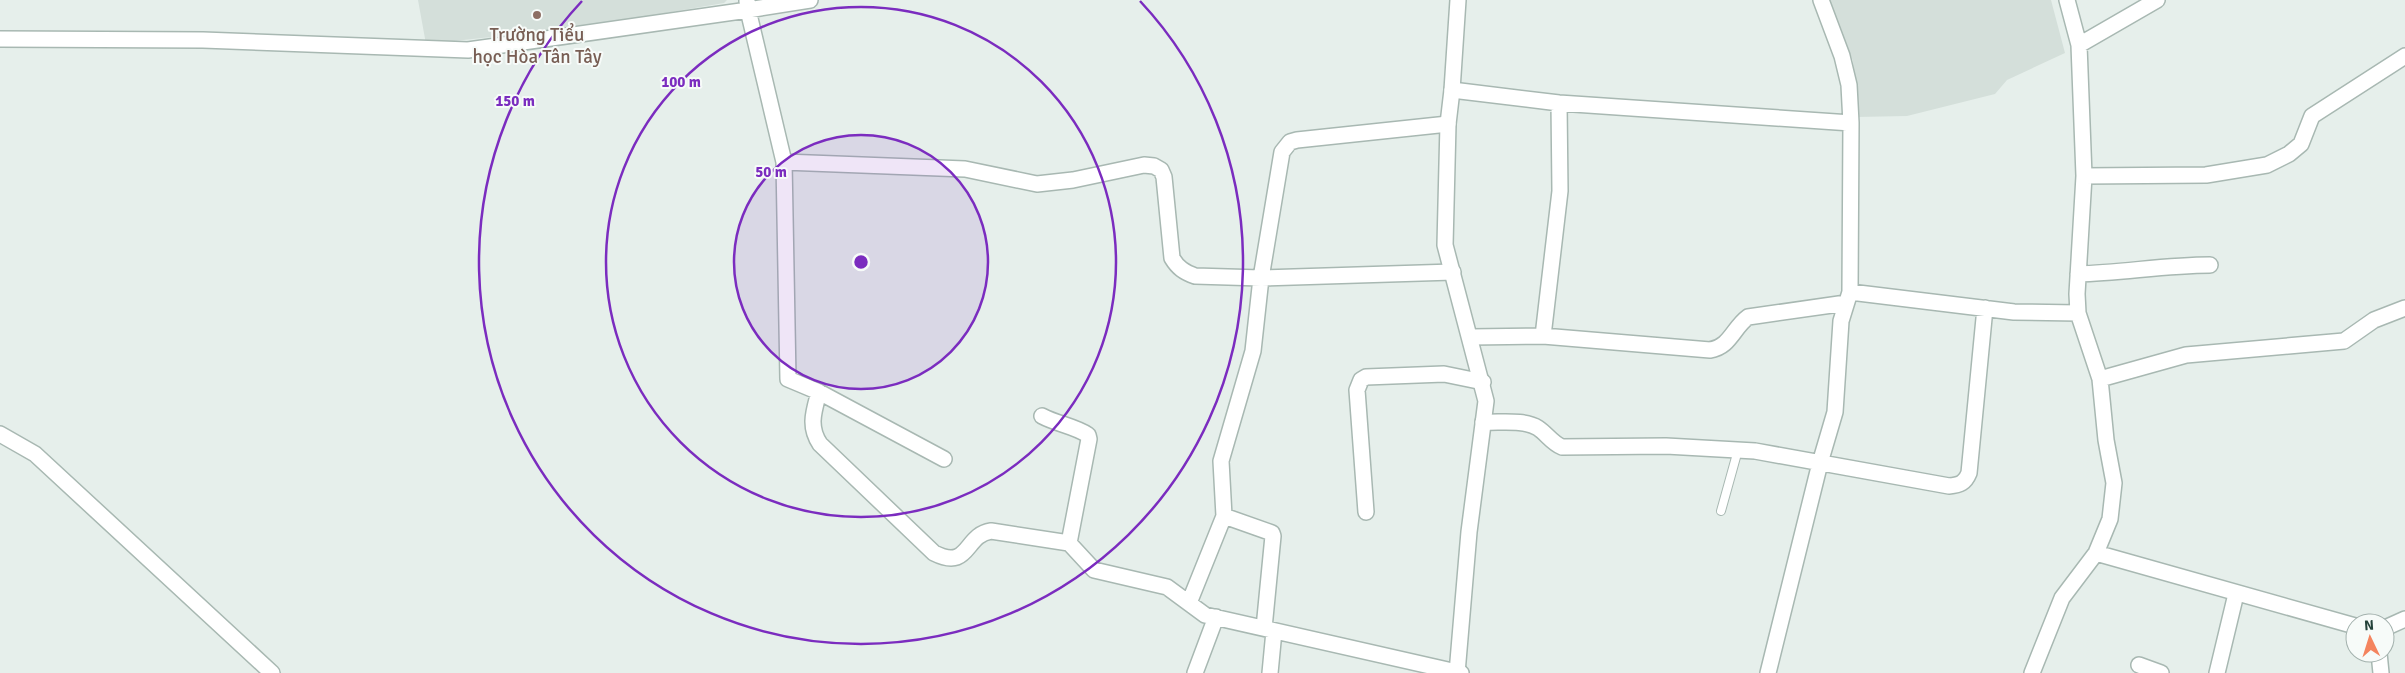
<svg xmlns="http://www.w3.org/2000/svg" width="2405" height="673" viewBox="0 0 2405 673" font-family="Signika,sans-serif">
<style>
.built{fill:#d4dfda}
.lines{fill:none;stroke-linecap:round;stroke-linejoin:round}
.service-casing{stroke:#a8b8b2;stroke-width:10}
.minor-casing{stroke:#a8b8b2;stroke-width:18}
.tertiary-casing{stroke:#a8b8b2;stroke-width:18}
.service{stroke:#fff;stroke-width:8}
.minor{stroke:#fff;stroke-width:15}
.tertiary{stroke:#fff;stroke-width:15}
.ring{fill:none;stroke:#7b2cbf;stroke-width:2.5}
.education-dot{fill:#8d6e63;stroke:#f7fbf9;stroke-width:2}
.labels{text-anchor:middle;stroke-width:4;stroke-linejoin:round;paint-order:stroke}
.education-label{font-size:19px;fill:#785e54;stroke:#f7fbf9}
.centre{fill:#7b2cbf;stroke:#f7fbf9;stroke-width:2.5}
.ring-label{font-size:15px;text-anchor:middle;font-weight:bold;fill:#7b2cbf;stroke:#f7fbf9;stroke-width:4;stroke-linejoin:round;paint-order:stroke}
</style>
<rect width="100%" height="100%" fill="#e6efeb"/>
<path class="built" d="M418,0H727L724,3L583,27L426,44Z
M1829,0H2051L2065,53L2007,80L1995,94L1907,116L1856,117L1853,61Z"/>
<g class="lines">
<g class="service-casing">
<path id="service" d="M1721,511L1738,450"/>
</g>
<g class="minor-casing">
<path id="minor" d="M747,1L748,10L810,0
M0,39L203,40L468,50L748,10L784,162L788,379L819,392L944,459
M2079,45L2157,0
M1452,90L1559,103L1851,123
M784,162L965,169L1037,184L1073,180L1144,165L1154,166L1161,170L1164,177L1172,258C1178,268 1184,272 1195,276L1261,278L1453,272
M2084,176L2206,175L2267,165L2289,154L2301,144L2312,116L2405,56
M2078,274C2122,273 2165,265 2210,265
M1850,292L2014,312L2078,313
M1543,336L1560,191L1559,103
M1471,337L1543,336L1710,350C1730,347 1733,328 1748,317L1846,303
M2100,379L2186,355L2344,341L2374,320L2405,308
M819,392C814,411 808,426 820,444L934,553C970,571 964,535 991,531L1069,543L1094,570L1167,587L1205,615L1461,673
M1042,416C1057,424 1074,426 1088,435L1089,439L1069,543
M1483,422C1499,423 1524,419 1538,428C1547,434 1552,443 1562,447L1666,446L1755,451L1949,486C1960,485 1965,483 1969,473L1985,308
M0,434L35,454L272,673
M1366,512L1357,390L1361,380L1366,377L1444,374L1483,382
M1224,516L1272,533L1273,536L1264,628
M2096,553L2355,626
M1189,603L1224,516L1221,461L1253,351L1261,278L1282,152L1290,142L1297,140L1448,124
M2385,628L2405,619
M2379,653L2381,673
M2139,665L2161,673
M1195,673L1216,617
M1270,673L1274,631
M1768,673L1820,463L1835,412L1841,321L1850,292L1851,123L1849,85L1842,56L1821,0
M2032,673L2062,598L2096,553L2110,519L2114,483L2106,440L2100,379L2078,313L2077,294L2084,176L2079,45L2067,0
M2217,673L2236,594"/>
</g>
<g class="tertiary-casing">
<path id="tertiary" d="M1457,673L1469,532L1486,401L1445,245L1448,124L1452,90L1458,0"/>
</g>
<use href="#service" class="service"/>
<use href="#minor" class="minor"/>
<use href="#tertiary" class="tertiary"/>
</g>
<circle cx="861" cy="262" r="127" fill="#7b2cbf" fill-opacity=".12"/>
<g class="ring">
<circle cx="861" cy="262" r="127"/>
<circle cx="861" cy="262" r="255"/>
<path d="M1140 1A382 382 0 1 1 582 1"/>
</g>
<circle class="education-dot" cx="537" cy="15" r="5"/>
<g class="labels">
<g class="education-label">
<text x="537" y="41">Trường Tiểu<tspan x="537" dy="22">học Hòa Tân Tây</tspan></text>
</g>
</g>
<circle cx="861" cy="262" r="8" class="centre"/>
<g class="ring-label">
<text x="681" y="87">100 m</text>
<text x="515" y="106">150 m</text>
<text x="771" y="177">50 m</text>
</g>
<g transform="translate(2370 638) rotate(356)"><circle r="24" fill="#f7fbf9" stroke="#a3b1ad"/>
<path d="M0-4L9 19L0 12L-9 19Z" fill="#f4845f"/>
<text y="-8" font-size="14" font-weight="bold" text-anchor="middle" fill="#24423a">N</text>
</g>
</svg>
